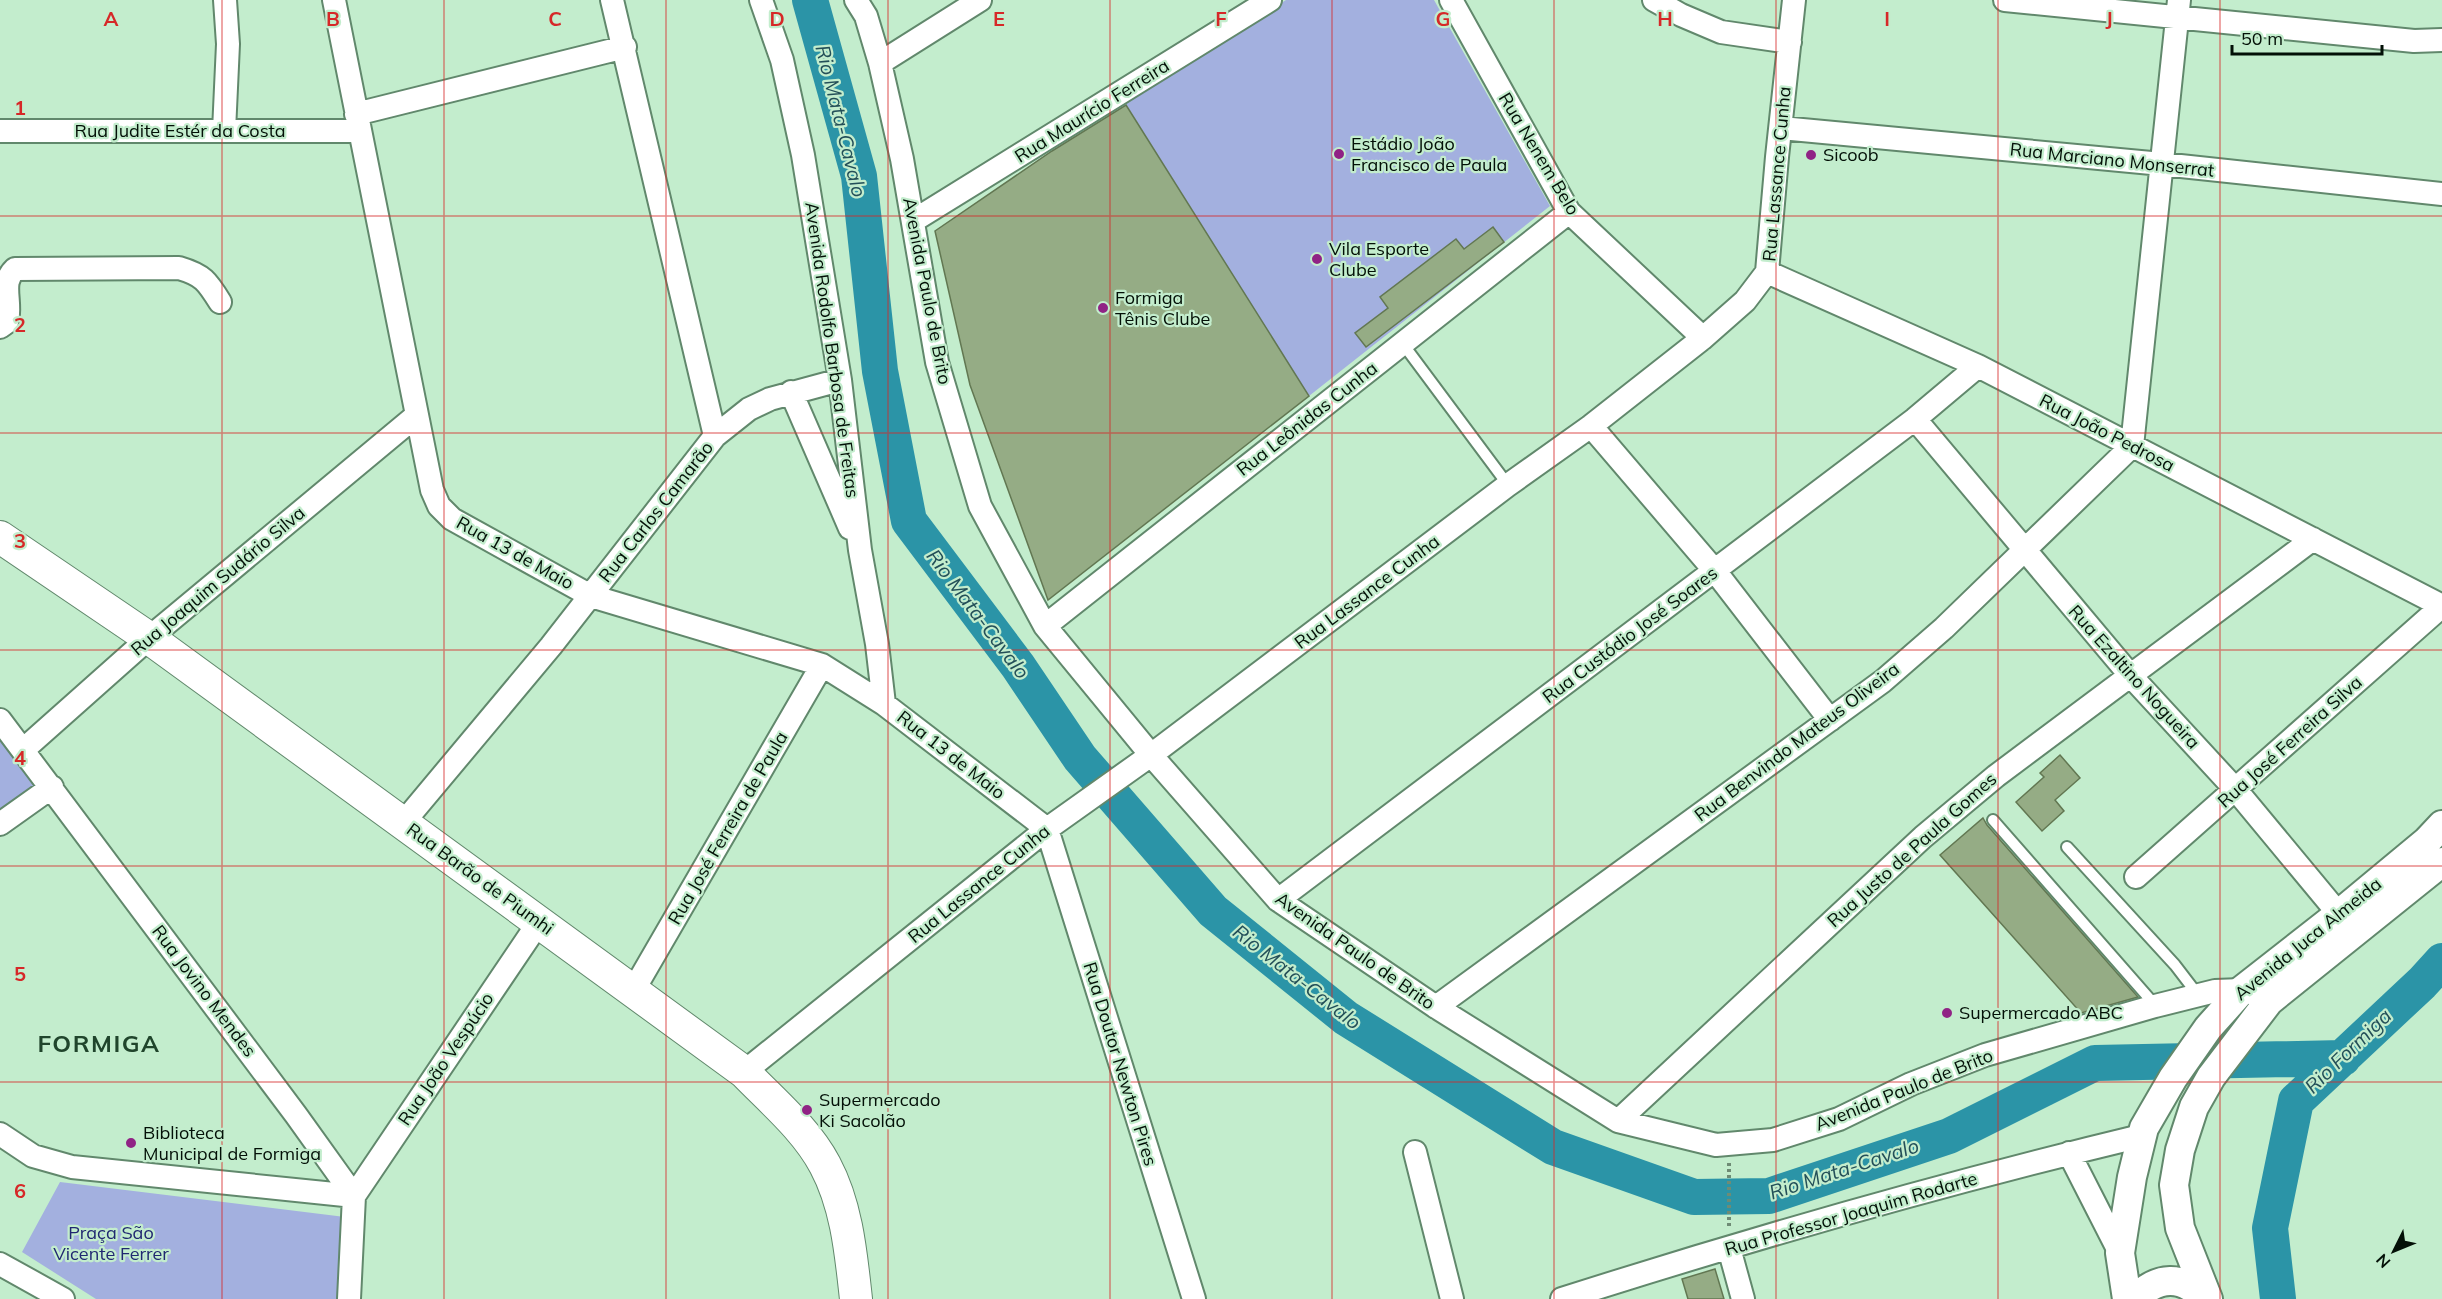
<svg xmlns="http://www.w3.org/2000/svg" width="2442" height="1299" viewBox="0 0 2442 1299" font-family="Mulish,sans-serif">
<style>
.green{fill:#a3b0df}
.lines{fill:none;stroke-linecap:round;stroke-linejoin:round}
.river{stroke:#2b94a7;stroke-width:36}
.building{fill:#95ac85;stroke:#627752;stroke-width:1.5}
.service-casing{stroke:#61886c;stroke-width:14}
.minor-casing{stroke:#61886c;stroke-width:26}
.tertiary-casing{stroke:#61886c;stroke-width:32}
.secondary-casing{stroke:#61886c;stroke-width:34}
.path{stroke:#6e8b75;stroke-width:4;stroke-dasharray:3 3;stroke-linecap:butt}
.service{stroke:#fff;stroke-width:10}
.minor{stroke:#fff;stroke-width:22}
.tertiary{stroke:#fff;stroke-width:28}
.secondary{stroke:#fff;stroke-width:32}
.grid{fill:none;stroke:#d62828;stroke-width:1.5;stroke-opacity:0.55}
.poi-dot{fill:#902385;stroke:#c3edcd;stroke-width:2}
.labels{text-anchor:middle;stroke-width:4.5;stroke-linejoin:round;paint-order:stroke}
.street-label{font-size:18px;fill:#031007;stroke:#c3edcd}
.poi-label{font-size:18px;fill:#031007;stroke:#c3edcd;text-anchor:start}
.park-label{font-size:18px;fill:#202771;stroke:#c3edcd}
.water-label{font-size:20px;font-style:italic;fill:#234f58;stroke:#c3edcd}
.district-label{font-size:24px;font-weight:bold;letter-spacing:1.5px;fill:#20452c;stroke:#c3edcd}
.grid-label{font-size:20px;text-anchor:middle;font-weight:bold;fill:#d62828;stroke:#c3edcd;stroke-width:4.5;stroke-linejoin:round;paint-order:stroke}
</style>
<rect width="100%" height="100%" fill="#c3edcd"/>
<path class="green" d="M1286,0H1434L1550,206L1309,396L1124,101Z
M0,731L40,783L0,812Z
M60,1182L345,1217L339,1299H96L22,1252Z"/>
<g class="lines">
<path class="river" d="M810,0L859,176L880,371L909,521L1018,666L1080,758L1213,911L1346,1018L1553,1147L1694,1197L1769,1196L1949,1136L2095,1063L2343,1058
M2278,1299L2270,1228L2296,1101L2422,983L2442,961"/>
</g>
<path class="building" d="M1126,105L1309,396L1048,600L970,385L935,231L1052,151Z
M1493,227L1504,242L1366,347L1355,333L1388,308L1380,297L1456,239L1464,249Z
M2060,755L2080,778L2055,800L2064,811L2042,831L2016,802L2044,777L2040,773Z
M1983,818L1987,825L2138,997L2081,1013L1940,855Z
M1715,1269L1724,1299H1688L1682,1279Z"/>
<g class="lines">
<g class="service-casing">
<path id="service" d="M1403,344L1508,485
M1993,820L2155,1005
M2067,847L2175,965L2198,995"/>
</g>
<g class="minor-casing">
<path id="minor" d="M334,0L432,490L439,506L452,519L591,596L822,665L884,704L1047,829
M761,0L782,60L803,155L840,380L860,550L877,644L884,704
M856,0L866,16L880,63L902,159L937,362L980,506L1045,626L1151,755L1278,900L1436,1007L1618,1121L1716,1145L1773,1140L1839,1119L1911,1084L1985,1055L2155,1006L2215,991L2242,990L2251,993
M1451,0L1569,212L1703,338
M1654,0L1681,15L1721,32L1790,42
M2005,0L2414,41L2442,40
M880,63L980,0
M356,114L625,47
M1781,128L2162,164L2442,194
M0,131H360
M224,131L228,44L225,0
M913,221L1270,0
M1767,272L1978,366L2442,606L2136,877
M0,327L7,322C12,301 0,283 15,269L179,268C203,275 207,281 220,302
M791,392L850,528
M1915,419L2130,675L2236,790L2348,925
M1591,426L1715,571L1830,720
M715,436L749,409L770,399L840,380
M1045,626L1569,212
M0,720L296,1115L354,1196
M23,750L149,638L417,415
M403,823L551,646L715,436L612,0
M0,824L52,787
M1047,829L1194,1299
M1278,900L1915,419L1978,366
M633,991L822,665
M1436,1007L1883,681L1944,628L2132,446L2179,0
M744,1072L1047,829L1151,755L1508,485L1591,426L1703,338L1745,301L1767,272L1777,157L1794,0
M1618,1121L1923,837L1996,776L2313,539
M0,1134L33,1156L72,1167L354,1196
M1415,1152L1452,1299
M2069,1153L2120,1253
M354,1196L539,922
M1729,1248L1743,1299
M0,1264L63,1299
M349,1299L354,1196
M1562,1299C1753,1238 1946,1183 2141,1136"/>
</g>
<g class="tertiary-casing">
<path id="tertiary" d="M2127,1299L2120,1253L2132,1177L2144,1128L2173,1078L2208,1028L2242,990L2339,914L2427,841L2442,825
M2135,1299C2157,1276 2183,1274 2204,1299
M2208,1299L2180,1228L2174,1185L2180,1150L2194,1107L2211,1077L2269,1001L2442,862"/>
</g>
<g class="secondary-casing">
<path id="secondary" d="M0,537L149,638L744,1072C772,1101 806,1129 825,1165C847,1206 851,1254 856,1299"/>
</g>
<path class="path" d="M1729,1226V1162"/>
<use href="#service" class="service"/>
<use href="#minor" class="minor"/>
<use href="#tertiary" class="tertiary"/>
<use href="#secondary" class="secondary"/>
</g>
<path class="grid" d="M222,0V1299M444,0V1299M666,0V1299M888,0V1299M1110,0V1299M1332,0V1299M1554,0V1299M1776,0V1299M1998,0V1299M2220,0V1299M0,216H2442M0,433H2442M0,650H2442M0,866H2442M0,1082H2442"/>
<g class="poi-dot">
<circle cx="1339" cy="154" r="6"/>
<circle cx="1811" cy="155" r="6"/>
<circle cx="1317" cy="259" r="6"/>
<circle cx="1103" cy="308" r="6"/>
<circle cx="1947" cy="1013" r="6"/>
<circle cx="807" cy="1110" r="6"/>
<circle cx="131" cy="1143" r="6"/>
</g>
<g class="labels">
<g class="street-label">
<text transform="translate(1092 111) rotate(-32)" y="6">Rua Maurício Ferreira</text>
<text x="180" y="137">Rua Judite Estér da Costa</text>
<text transform="translate(1539 154) rotate(59)" y="6">Rua Nenem Belo</text>
<text transform="translate(2112 160) rotate(6)" y="6">Rua Marciano Monserrat</text>
<text transform="translate(1777 174) rotate(-85)" y="6">Rua Lassance Cunha</text>
<text transform="translate(927 291) rotate(79)" y="6">Avenida Paulo de Brito</text>
<text transform="translate(832 350) rotate(82)" y="6">Avenida Rodolfo Barbosa de Freitas</text>
<text transform="translate(1307 419) rotate(-38)" y="6">Rua Leônidas Cunha</text>
<text transform="translate(2107 433) rotate(27)" y="6">Rua João Pedrosa</text>
<text transform="translate(656 512) rotate(-52)" y="6">Rua Carlos Camarão</text>
<text transform="translate(515 553) rotate(29)" y="6">Rua 13 de Maio</text>
<text transform="translate(218 581) rotate(-40)" y="6">Rua Joaquim Sudário Silva</text>
<text transform="translate(1367 592) rotate(-37)" y="6">Rua Lassance Cunha</text>
<text transform="translate(1630 635) rotate(-37)" y="6">Rua Custódio José Soares</text>
<text transform="translate(2134 677) rotate(48)" y="6">Rua Ezaltino Nogueira</text>
<text transform="translate(1797 742) rotate(-37)" y="6">Rua Benvindo Mateus Oliveira</text>
<text transform="translate(2290 742) rotate(-42)" y="6">Rua José Ferreira Silva</text>
<text transform="translate(951 755) rotate(38)" y="6">Rua 13 de Maio</text>
<text transform="translate(728 828) rotate(-60)" y="6">Rua José Ferreira de Paula</text>
<text transform="translate(1912 850) rotate(-42)" y="6">Rua Justo de Paula Gomes</text>
<text transform="translate(480 879) rotate(36)" y="6">Rua Barão de Piumhi</text>
<text transform="translate(979 884) rotate(-39)" y="6">Rua Lassance Cunha</text>
<text transform="translate(2308 939) rotate(-39)" y="6">Avenida Juca Almeida</text>
<text transform="translate(1355 951) rotate(35)" y="6">Avenida Paulo de Brito</text>
<text transform="translate(204 991) rotate(53)" y="6">Rua Jovino Mendes</text>
<text transform="translate(446 1059) rotate(-56)" y="6">Rua João Vespúcio</text>
<text transform="translate(1120 1064) rotate(73)" y="6">Rua Doutor Newton Pires</text>
<text transform="translate(1904 1090) rotate(-22)" y="6">Avenida Paulo de Brito</text>
<text transform="translate(1851 1214) rotate(-16)" y="6">Rua Professor Joaquim Rodarte</text>
</g>
<g class="poi-label">
<text x="1351" y="150">Estádio João<tspan x="1351" dy="21">Francisco de Paula</tspan></text>
<text x="1823" y="161">Sicoob</text>
<text x="1329" y="255">Vila Esporte<tspan x="1329" dy="21">Clube</tspan></text>
<text x="1115" y="304">Formiga<tspan x="1115" dy="21">Tênis Clube</tspan></text>
<text x="1959" y="1019">Supermercado ABC</text>
<text x="819" y="1106">Supermercado<tspan x="819" dy="21">Ki Sacolão</tspan></text>
<text x="143" y="1139">Biblioteca<tspan x="143" dy="21">Municipal de Formiga</tspan></text>
</g>
<g class="park-label">
<text x="111" y="1239">Praça São<tspan x="111" dy="21">Vicente Ferrer</tspan></text>
</g>
<g class="water-label">
<text transform="translate(841 121) rotate(76)" y="7">Rio Mata-Cavalo</text>
<text transform="translate(978 614) rotate(53)" y="7">Rio Mata-Cavalo</text>
<text transform="translate(1297 977) rotate(38)" y="7">Rio Mata-Cavalo</text>
<text transform="translate(2348 1051) rotate(-44)" y="7">Rio Formiga</text>
<text transform="translate(1844 1169) rotate(-18)" y="7">Rio Mata-Cavalo</text>
</g>
<g class="district-label">
<text x="99" y="1052">FORMIGA</text>
</g>
</g>
<g class="grid-label">
<text x="111" y="26">A</text>
<text x="333" y="26">B</text>
<text x="555" y="26">C</text>
<text x="777" y="26">D</text>
<text x="999" y="26">E</text>
<text x="1221" y="26">F</text>
<text x="1443" y="26">G</text>
<text x="1665" y="26">H</text>
<text x="1887" y="26">I</text>
<text x="2109" y="26">J</text>
<text x="20" y="115">1</text>
<text x="20" y="332">2</text>
<text x="20" y="548">3</text>
<text x="20" y="765">4</text>
<text x="20" y="981">5</text>
<text x="20" y="1198">6</text>
</g>
<g transform="translate(2394 1251) rotate(227)" stroke="#c3edcd" stroke-width="4.5" paint-order="stroke">
<path d="M0-4.5L10 22L0 15L-10 22Z" fill="#031007"/>
<text y="-9" font-size="16" font-weight="bold" text-anchor="middle" fill="#031007">N</text>
</g>
<path d="M2232 45v9h150v-9" fill="none" stroke="#031007" stroke-width="3"/>
<text x="2241" y="45" font-size="18" fill="#031007" stroke="#c3edcd" stroke-width="4.5" paint-order="stroke">50 m</text>
</svg>
